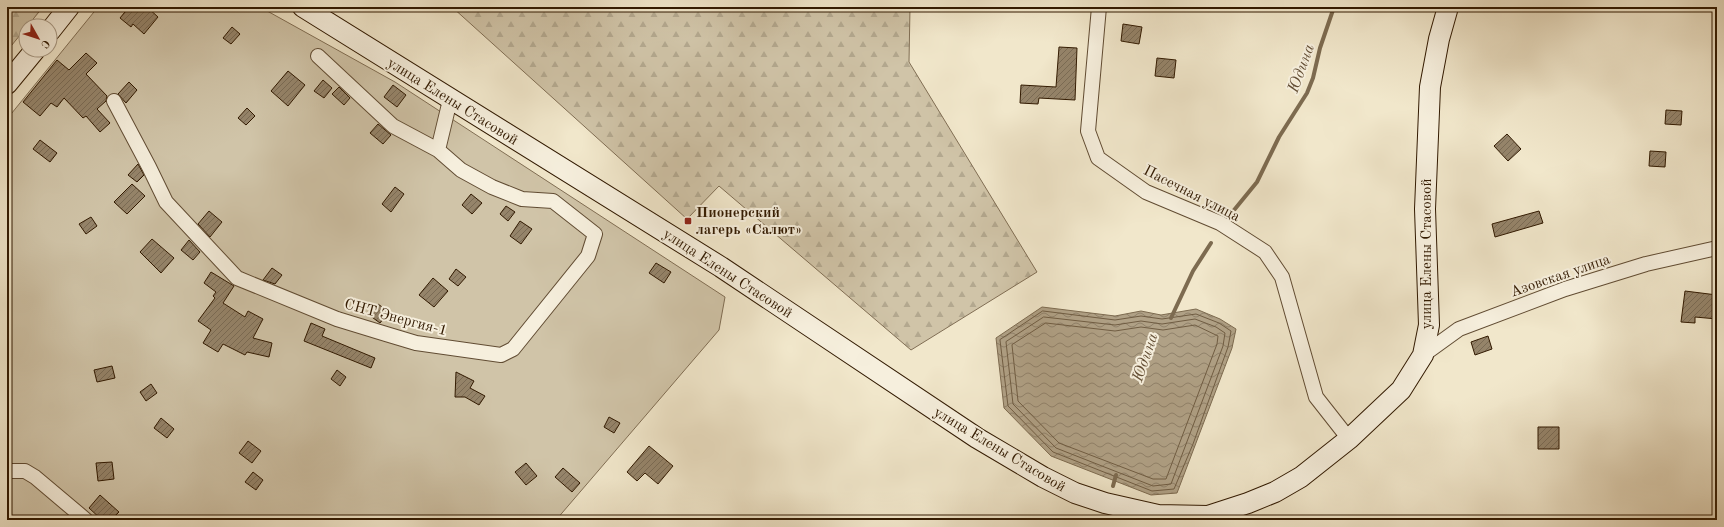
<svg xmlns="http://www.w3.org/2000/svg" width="1724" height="527" viewBox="0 0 1724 527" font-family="'Old Standard TT',serif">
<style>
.green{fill:#d0c4a8;stroke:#806e54}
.forest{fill:url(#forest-firs);stroke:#806e54}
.water{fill:url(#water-waves);stroke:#7d6b50}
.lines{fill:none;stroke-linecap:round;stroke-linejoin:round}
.shore{stroke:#705d43;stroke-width:1}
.stream{stroke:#7d6b50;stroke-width:4}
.building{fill:url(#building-hatch);stroke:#311900}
.street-casing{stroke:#614c33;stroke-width:16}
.secondary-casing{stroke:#311900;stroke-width:22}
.street{stroke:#f6efdd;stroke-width:14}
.secondary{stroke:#f6efdd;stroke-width:20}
.poi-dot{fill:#8f2418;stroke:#f6efdd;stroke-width:1.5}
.labels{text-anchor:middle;stroke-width:4;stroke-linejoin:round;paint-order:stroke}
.street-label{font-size:15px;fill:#311900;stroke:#f6efdd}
.poi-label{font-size:15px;font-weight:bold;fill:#311900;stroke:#f6efdd;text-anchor:start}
.water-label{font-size:16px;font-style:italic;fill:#644f36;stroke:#f6efdd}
</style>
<defs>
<pattern id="forest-firs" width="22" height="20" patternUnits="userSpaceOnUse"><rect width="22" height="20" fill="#d0c4a8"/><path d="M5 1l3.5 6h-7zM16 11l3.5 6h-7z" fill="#b3a88f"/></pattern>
<pattern id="water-waves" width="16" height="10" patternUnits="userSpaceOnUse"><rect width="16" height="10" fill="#b0a186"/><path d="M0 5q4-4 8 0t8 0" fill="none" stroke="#90826b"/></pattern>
<pattern id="building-hatch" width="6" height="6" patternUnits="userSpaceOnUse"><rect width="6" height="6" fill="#95846a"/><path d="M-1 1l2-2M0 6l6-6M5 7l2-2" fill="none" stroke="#7a6b55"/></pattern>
</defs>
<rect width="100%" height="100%" fill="#f1e7cb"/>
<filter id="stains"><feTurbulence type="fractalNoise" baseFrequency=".005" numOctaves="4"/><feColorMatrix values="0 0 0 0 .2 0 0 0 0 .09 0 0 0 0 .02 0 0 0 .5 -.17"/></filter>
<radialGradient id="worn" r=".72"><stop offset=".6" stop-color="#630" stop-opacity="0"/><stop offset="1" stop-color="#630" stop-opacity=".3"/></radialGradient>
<path class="green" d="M98,7H260L395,82L725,297L719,330L556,520H7V119Z"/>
<path class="forest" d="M7,7H43L7,51Z
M452,7H910L909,62L1037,272L911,350L719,186L687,219Z"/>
<path class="water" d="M1042,307L1115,316L1141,311L1161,315L1196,309L1220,319L1236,329L1232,348L1177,493L1151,495L1051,456L1004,408L996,338Z"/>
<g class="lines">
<path class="shore" d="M1043,311L1115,320L1141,316L1162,319L1196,314L1219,323L1231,331L1228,347L1193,444L1174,489L1152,491L1053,452L1008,406L1000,340Z
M1044,317L1115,325L1141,321L1162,324L1195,319L1216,327L1225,333L1223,346L1171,484L1153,486L1056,448L1013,404L1006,342Z
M1046,323L1115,331L1141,327L1163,330L1195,325L1218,336L1217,344L1166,479H1153L1059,443L1018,401L1012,345Z"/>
<path class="stream" d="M1230,215L1257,182L1279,137L1307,93L1313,78L1320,48L1334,7
M1171,318L1193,271L1211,243
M1113,486L1116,475"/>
</g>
<path class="building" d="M129,7H147L158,17L144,34L133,24L131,27L120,18Z
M1123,24L1142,27L1139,44L1121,41Z
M232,27L240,34L231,44L223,38Z
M1059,47L1077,48L1075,100L1039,98L1038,104L1020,103L1021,85L1056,87Z
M86,53L97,63L86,74L107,96L106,101L97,109L110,123L100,132L86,116L83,118L64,98L57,107L51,103L40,116L23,102L57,60L69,70Z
M1157,58L1176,60L1174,78L1155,76Z
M288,71L305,85L288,106L271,91Z
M323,80L332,88L324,98L314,91Z
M129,82L137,90L126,103L118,94Z
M393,85L406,95L397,107L384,97Z
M339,87L350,98L344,105L332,94Z
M247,108L255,116L246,125L238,118Z
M1666,110L1682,111L1681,125L1665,124Z
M378,124L391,135L383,144L370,133Z
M1507,134L1521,149L1508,161L1494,146Z
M40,140L57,153L50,162L33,149Z
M1650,151L1666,152L1665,167L1649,166Z
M138,164L144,175L137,182L128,175Z
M132,184L145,196L127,214L114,202Z
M395,187L404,194L391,212L382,204Z
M471,194L482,203L472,214L462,205Z
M506,206L515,212L508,221L500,214Z
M209,211L222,222L210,237L198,224Z
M1539,211L1543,223L1495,237L1492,224Z
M91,217L97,226L86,234L79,224Z
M520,221L532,229L521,244L510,236Z
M152,239L174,258L161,273L140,252Z
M189,240L200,252L193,260L181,250Z
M656,263L671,272L664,283L649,273Z
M272,268L282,275L275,284L263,280Z
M456,269L466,277L458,286L449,279Z
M211,272L234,286L223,303L245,317L248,311L263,319L253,338L272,343L269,357L247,352L245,355L223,344L218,352L203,343L211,330L198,321L215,298L213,296L216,292L204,283Z
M433,278L448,291L434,307L419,295Z
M1685,291L1717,295V319L1695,317V323L1681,322Z
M378,304L389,312L380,323L369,315Z
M311,323L325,329L322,336L375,358L371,368L304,341Z
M1488,336L1492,349L1475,355L1471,342Z
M112,366L115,378L97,382L94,370Z
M337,370L346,377L340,386L331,379Z
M456,372L474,381L470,388L485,396L479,405L465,397H455Z
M151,384L157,393L146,401L140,392Z
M609,417L620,423L614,433L604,427Z
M161,418L174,429L167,438L154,428Z
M1538,427H1559V449H1538Z
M248,441L261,451L252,463L239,453Z
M649,446L673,466L658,484L645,473L637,481L627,472Z
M112,462L114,479L98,481L96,463Z
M526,463L537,476L526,485L515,472Z
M563,468L580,483L572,492L555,477Z
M253,472L263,480L256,490L245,482Z
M100,495L119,512L111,520H102L89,508Z"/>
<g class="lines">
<g class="street-casing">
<path id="street" d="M1099,7L1088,131L1098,158L1146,192L1220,223L1265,252L1282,277L1316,397L1349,439
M318,56L393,126L438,150
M114,101L149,167L166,202L237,278L337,319L386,334L416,343L501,355L513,349L588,256L595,234L553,201L522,199L492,187L461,170L438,150L450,100
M1423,355L1459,329L1565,289L1646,264L1717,248
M7,471H25L35,477L86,520"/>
</g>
<g class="secondary-casing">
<path id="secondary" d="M303,7L721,267L977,438L1043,477L1075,493L1105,503L1158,515L1208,516L1248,503L1275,492L1301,477L1349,439L1401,390L1423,355L1429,325L1425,209L1430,87L1439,39L1448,7
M50,31L69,7
M7,84L35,50"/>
</g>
<use href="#street" class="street"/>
<use href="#secondary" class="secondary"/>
</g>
<rect class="poi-dot" x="684" y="217" width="8" height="8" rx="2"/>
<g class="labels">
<g class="street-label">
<text transform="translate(453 101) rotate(32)" y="5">улица Елены Стасовой</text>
<text transform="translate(1192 193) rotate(27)" y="5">Пасечная улица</text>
<text transform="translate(1426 254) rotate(-90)" y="5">улица Елены Стасовой</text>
<text transform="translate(728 273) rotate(33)" y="5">улица Елены Стасовой</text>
<text transform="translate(1560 275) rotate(-19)" y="5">Азовская улица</text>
<text transform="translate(396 317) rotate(15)" y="5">СНТ Энергия-1</text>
<text transform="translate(1000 449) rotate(31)" y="5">улица Елены Стасовой</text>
</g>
<g class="poi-label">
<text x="696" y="217">Пионерский<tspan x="696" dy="17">лагерь «Салют»</tspan></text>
</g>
<g class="water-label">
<text transform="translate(1300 68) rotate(-70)" y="6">Юдина</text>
<text transform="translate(1144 357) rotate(-71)" y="6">Юдина</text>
</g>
</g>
<rect width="1724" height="527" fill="none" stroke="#f1e7cb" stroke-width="24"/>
<rect x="8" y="8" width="1708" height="511" fill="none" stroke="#311900" stroke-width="2"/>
<rect x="12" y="12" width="1700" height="503" fill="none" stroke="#311900"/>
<g transform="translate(38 38) rotate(129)"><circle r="19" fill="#f6efdd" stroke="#a79985"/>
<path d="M0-3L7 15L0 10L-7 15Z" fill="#8f2418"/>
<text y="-6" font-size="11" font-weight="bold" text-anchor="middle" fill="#311900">С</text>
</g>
<rect width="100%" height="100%" filter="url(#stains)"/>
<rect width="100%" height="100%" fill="url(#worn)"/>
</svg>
